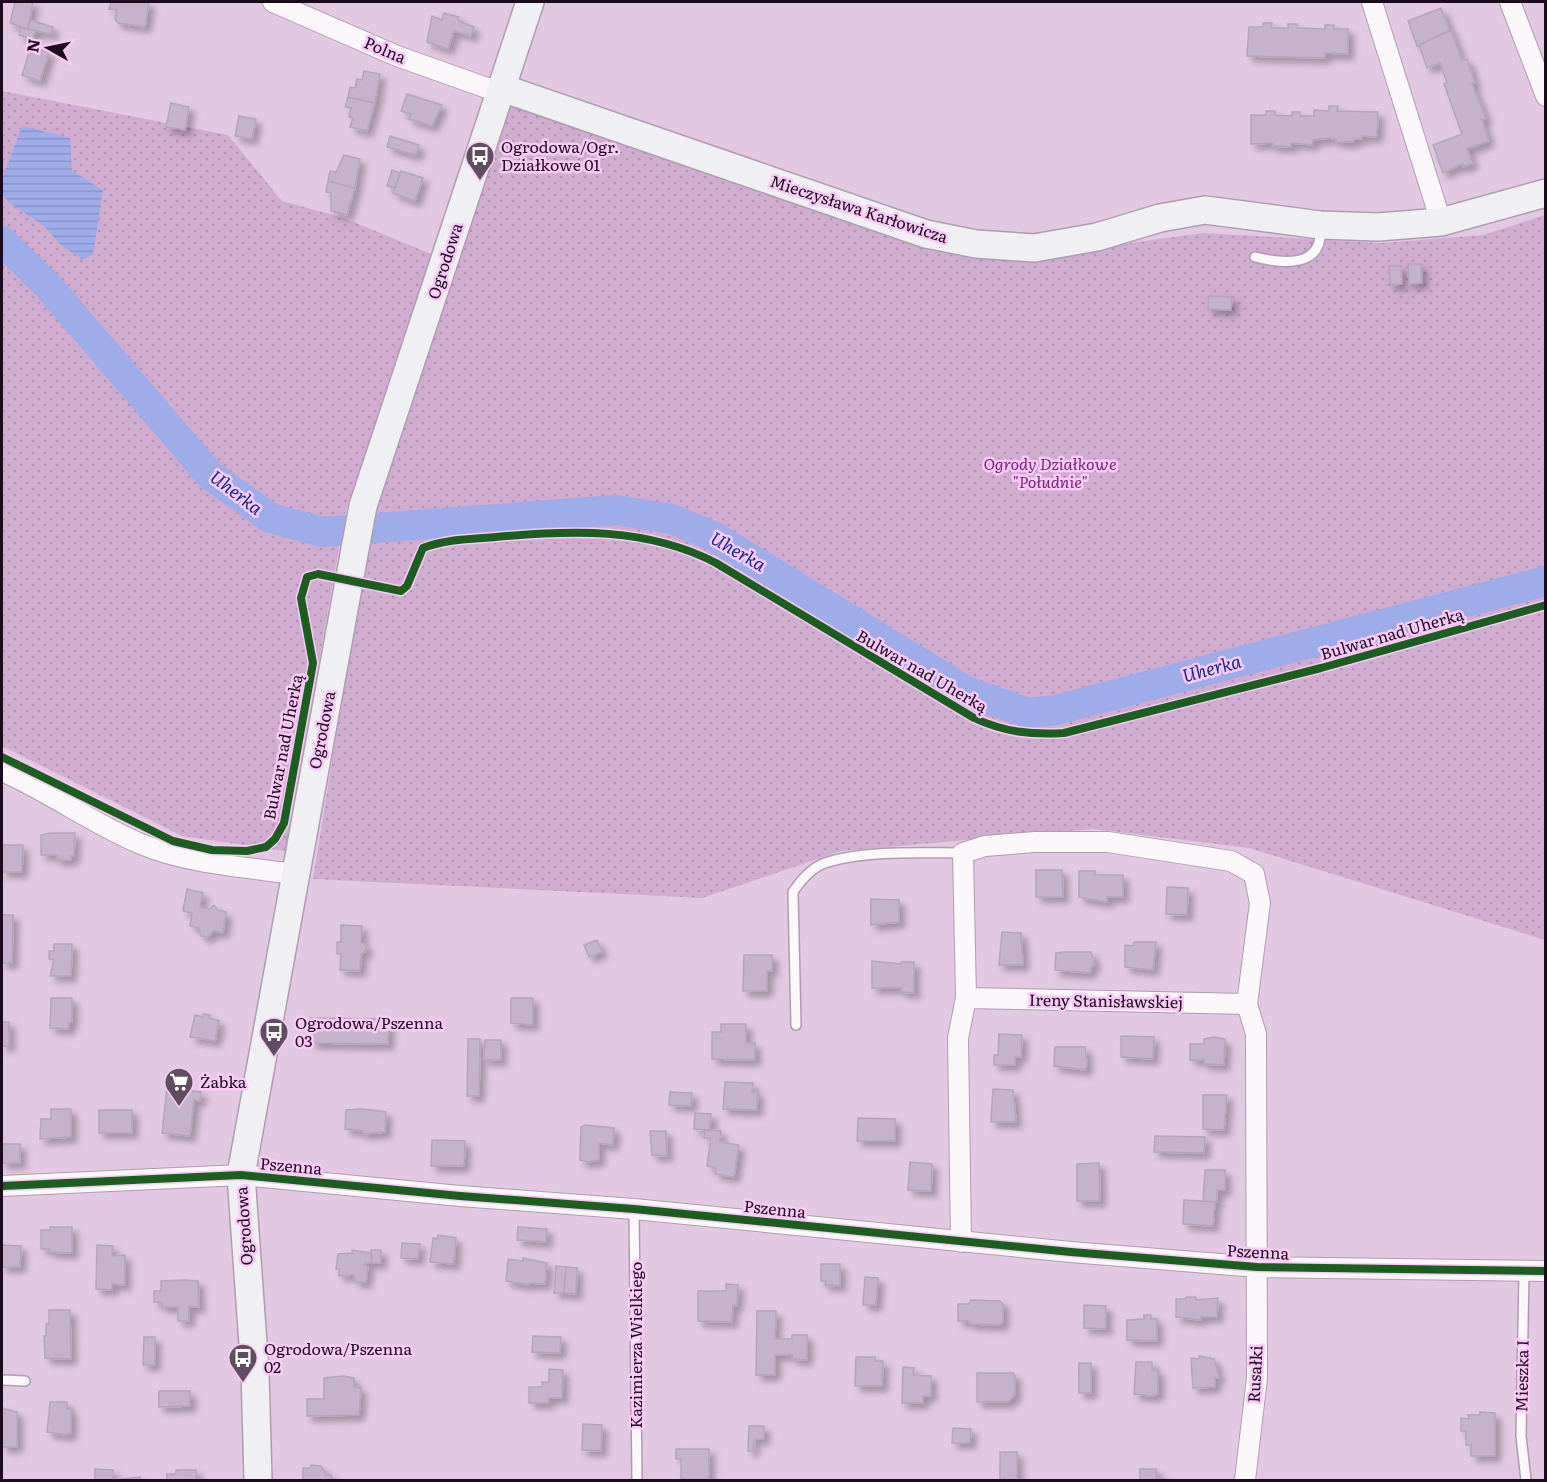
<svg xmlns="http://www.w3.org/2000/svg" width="1547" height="1482" viewBox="0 0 1547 1482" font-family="Literata,serif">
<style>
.grass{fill:url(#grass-dots)}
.water{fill:url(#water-rules)}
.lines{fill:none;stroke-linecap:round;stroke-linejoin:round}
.river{stroke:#9eacea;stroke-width:30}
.building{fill:#c5b2cd;stroke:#b5a5ba;stroke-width:1.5;filter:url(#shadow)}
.lane-casing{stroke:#b09cb0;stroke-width:12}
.street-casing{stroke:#b09cb0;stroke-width:22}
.secondary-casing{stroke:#b09cb0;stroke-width:30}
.lane{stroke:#fbf7fb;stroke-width:9}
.street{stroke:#fbf7fb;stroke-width:20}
.secondary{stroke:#efeff4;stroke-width:27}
.cycleway-casing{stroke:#facaf9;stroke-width:11}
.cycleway{stroke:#1b5e20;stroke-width:8}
.labels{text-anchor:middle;stroke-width:5;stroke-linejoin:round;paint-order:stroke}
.street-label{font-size:16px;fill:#1c0b1c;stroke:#facaf9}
.poi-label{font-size:16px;fill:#1c0b1c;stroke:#facaf9;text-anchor:start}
.park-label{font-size:16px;font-style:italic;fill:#732575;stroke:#facaf9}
.water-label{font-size:18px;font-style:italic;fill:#13287f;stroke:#facaf9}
</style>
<defs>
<pattern id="grass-dots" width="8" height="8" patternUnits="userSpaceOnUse" patternTransform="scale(1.5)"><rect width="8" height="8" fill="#d0add0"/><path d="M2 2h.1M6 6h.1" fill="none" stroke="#b294b2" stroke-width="1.8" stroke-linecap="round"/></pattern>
<pattern id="water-rules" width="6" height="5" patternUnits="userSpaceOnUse" patternTransform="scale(1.5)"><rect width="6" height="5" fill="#9eacea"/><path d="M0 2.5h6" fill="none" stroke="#8893c8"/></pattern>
<filter id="shadow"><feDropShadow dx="5.5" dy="5.5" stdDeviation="3" flood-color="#0004"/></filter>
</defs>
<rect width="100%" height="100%" fill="#e2c8e2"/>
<path class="grass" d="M2,91L228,135L282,201L344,218L436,256L346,509L285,851L182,836L2,746Z
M507,103L998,261L1203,233L1381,243L1483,235L1545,215V940L1249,848L1094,829L841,851L702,898L313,879L371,519Z"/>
<path class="water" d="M22,126L70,138L72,171L103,190L93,255L82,259L62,246L44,226L11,204L2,194V179Z"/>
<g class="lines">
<path class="river" d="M2,241L48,286L210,475L270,518L323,532L616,510L672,519L715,537L968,692L1028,713L1056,710L1546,581"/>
</g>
<path class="building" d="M15,2H33L28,29L10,23Z
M111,2H149L145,27L118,23L115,19L117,10L109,9Z
M1441,8L1450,30L1417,46L1408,21Z
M444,13L459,17L458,21L474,27L471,36L454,31L448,49L427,42L432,16L442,20Z
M30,20L53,27L51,34L28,29Z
M1263,23H1272L1271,28H1288V24H1297V28L1325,29V25H1334V29H1348V54L1325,53V58L1247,56L1249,27H1263Z
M21,27L35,31L33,39L19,35Z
M1451,30L1462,60L1467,59L1475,83L1472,84L1486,118L1482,120L1489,141L1467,149L1473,163L1463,167L1462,164L1443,173L1433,145L1462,134L1444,84L1447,83L1440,63L1427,68L1419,45Z
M31,46L49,52L40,81L22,75Z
M364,71L380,74L375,103L348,97L350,87L355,88L357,79L362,80Z
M407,94L442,105L432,126L409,119L411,114L401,111Z
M348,97L375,103L367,131L350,127L353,118L349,117L351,108L345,107Z
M171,103L189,107L185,130L166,127Z
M1329,106H1338L1337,111L1378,112L1377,137L1362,136V139H1354V142H1336V139L1329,138L1313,140V145L1291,143V147L1272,146L1273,143L1251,144V115H1266V111H1275V115L1292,116V112H1300V116H1314V110L1329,111Z
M239,116L256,119L252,139L235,136Z
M390,136L419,145L416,155L387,147Z
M344,155L360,159L355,188L328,181L330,171L336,172Z
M392,170L400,173L395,188L387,186Z
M401,171L423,178L415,201L393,193Z
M328,181L355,188L347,215L331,211V193L326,192Z
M1408,264H1421L1422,283L1409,284Z
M1389,266H1401L1402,284L1390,285Z
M1209,296L1232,297L1231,310L1208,309Z
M50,833H75L74,856H71V860H57V855H41V835Z
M2,845H23L22,872H2Z
M1036,870H1062L1063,897H1036Z
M1079,871H1095V875H1123V897H1107V902L1079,897Z
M1167,887L1188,888L1187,915L1166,914Z
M187,889L203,893L200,907L210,909L214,905L218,910L226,912L223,933L214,931L208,937L201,936L199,928L190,926L192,913L183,911Z
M871,899L899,900V922L871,925Z
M2,915H13L12,963H2Z
M341,925L362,926L361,942L367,946L366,951L361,954L360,971L340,970L341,954H337V942H341Z
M1002,932L1021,933L1023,965H999Z
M597,940L602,952L589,957L584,945Z
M1134,942H1156L1153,970L1125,967V945L1133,946Z
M54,944H72L71,976H50L54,960L49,959V951H54Z
M1064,952H1091L1095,965L1091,967L1090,973L1055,970L1056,953Z
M744,955H772V971H767V991H743Z
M872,961L901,964V962H914V993L901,992V988H872Z
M51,998H72V1022H69V1029L50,1028Z
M511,998H533V1025L511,1023Z
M203,1014L210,1015L209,1018L219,1021L215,1041L190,1037L195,1015L203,1017Z
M311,1018L389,1019L388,1044L311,1043Z
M2,1022H9V1046H2Z
M721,1024H746V1043H755V1060L712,1059V1032H721Z
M999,1034L1022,1035L1021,1057H1015V1065H994V1055H998Z
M1121,1036L1154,1037L1153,1059L1121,1057Z
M1214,1037L1225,1039L1224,1065L1204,1064V1060H1190V1044H1204V1039Z
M468,1039H480L479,1096H467Z
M485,1040H501V1060H484Z
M1055,1047H1085L1087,1065L1085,1070L1054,1066Z
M725,1082L753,1083L752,1092H758L757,1110L723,1109Z
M167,1088L201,1092L200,1101L194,1100L190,1136L162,1133Z
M993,1089L1013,1090L1016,1122H991Z
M670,1092L692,1093L691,1106L669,1105Z
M1203,1095H1227L1224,1130L1203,1129Z
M51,1109H71V1137L40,1139L41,1119H51Z
M363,1109L386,1112L385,1132L363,1134V1131L345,1129L346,1110Z
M99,1110H132V1133H99Z
M695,1113L711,1114L710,1130L694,1129Z
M858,1118L895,1119V1141H857Z
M585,1125L614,1128L613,1145L599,1143V1160L587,1162L580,1160L581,1127Z
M705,1130L721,1131L720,1142L739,1145L734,1177L715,1174L716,1168L707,1166L711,1138H704Z
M650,1131H666L667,1156L652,1155Z
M1155,1136L1205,1137L1204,1153L1154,1152Z
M432,1140L465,1141L464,1166H431Z
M2,1144H20V1163H2Z
M910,1162L932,1164L931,1191L908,1190Z
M1099,1163L1100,1201H1077V1164Z
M1205,1170H1225V1190H1217V1202L1203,1201Z
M1184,1200L1215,1202L1213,1226L1183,1224Z
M50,1227H72V1253L50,1252V1249H41V1230H51Z
M518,1227L547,1229L546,1242L517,1240Z
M438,1235L456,1238L454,1264L430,1262L433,1238L437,1239Z
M402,1243L420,1244L418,1259L401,1258Z
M2,1245L21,1246L20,1267H2Z
M97,1245L113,1246L112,1256L125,1255V1285L112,1284V1290L96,1289Z
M352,1250L371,1253L372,1263H365V1266H368L366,1282H355L354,1275L339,1276V1269H336L338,1254L353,1253Z
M371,1250H381V1263H372Z
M523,1258L547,1263L545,1284L529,1283V1285L506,1281L508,1259L523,1261Z
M821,1264H840V1286L825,1285L826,1281H821Z
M556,1266L566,1267L564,1293H554Z
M566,1267L577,1268L576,1294L564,1293Z
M865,1277L878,1278L876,1305H863Z
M185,1280L198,1281L199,1307H189V1321H178V1307H162L161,1302H154V1291H161V1281Z
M726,1284L738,1285L737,1306L733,1305L732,1322L698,1321V1291H726Z
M1186,1297H1196V1300L1218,1298L1217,1317H1201V1320L1176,1317V1299H1185Z
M971,1300L1000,1301L1003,1304V1322L1000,1325L971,1324L968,1321H958V1304H969Z
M1084,1305L1106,1306V1329L1084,1328Z
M49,1310H70L71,1359L45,1358L44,1336H46V1324H49Z
M757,1311H776L775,1339H792V1335H807V1360L792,1359V1355H775V1375H756Z
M1144,1315H1151V1319H1157V1341L1127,1340V1320L1144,1319Z
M533,1336L561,1337L560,1353L532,1352Z
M144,1337H155V1365H143Z
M1199,1356L1214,1359L1219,1378H1215V1387L1193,1388L1191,1358L1199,1359Z
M856,1357H875V1361H883L882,1386H855Z
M1136,1362H1152V1370H1158V1394L1152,1396L1134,1394Z
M1079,1363H1091V1393H1079Z
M903,1367L914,1368L913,1375L931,1376V1396H923V1403H902Z
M549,1369L563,1370L562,1398H549L548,1403H529V1387H542V1382H549Z
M977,1373H1013L1015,1376V1395L1008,1402H977Z
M343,1376L354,1378V1387L361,1388L359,1415L307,1416V1399H324V1378Z
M159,1391H190V1406L159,1407Z
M50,1402H67V1409H71V1433L66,1435L47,1432Z
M2,1408L17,1412V1447H2Z
M1480,1412L1495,1413V1456H1471V1445H1466V1431H1461V1418L1469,1419L1468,1415H1480Z
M583,1424L602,1425L601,1451L582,1450Z
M749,1426H764V1439H754L753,1451H748Z
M953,1428L971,1429L970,1443H952Z
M676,1449H709V1479H681V1459H676Z
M1000,1452H1017V1480L1000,1479Z
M311,1465L321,1466L326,1475H331L333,1480H303V1468H310Z
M95,1469L113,1470V1480L140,1477V1480H95Z
M1140,1469H1156V1478L1173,1480H1140Z
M176,1470H196V1480H167V1474H176Z"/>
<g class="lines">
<g class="lane-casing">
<path id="lane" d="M1255,257C1283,264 1324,268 1320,227
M796,1025L793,892C801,880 813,866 828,862C867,850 922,853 963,853
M634,1209L637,1480
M1524,1271L1521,1436L1526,1480
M2,1380L25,1381"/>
</g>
<g class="street-casing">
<path id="street" d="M273,2L397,56L501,93
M1372,2L1441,222
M1510,2L1546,96
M2,771C50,792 93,824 141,844C189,864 243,867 295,874
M966,998L1247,1004
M2,1186L241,1175L460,1196L634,1209L1071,1252L1257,1267L1546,1271
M961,1242L958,1038L966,998L963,853L985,846L1035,842H1108L1231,861L1254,874L1260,903L1247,1004L1256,1034L1257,1378L1245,1480"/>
</g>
<g class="secondary-casing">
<path id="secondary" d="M502,88L926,234L976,244L1034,248L1097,237L1160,218L1205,210L1320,225L1378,227L1441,222L1546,193
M258,1480L255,1372L241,1175L355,549L363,506L530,2"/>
</g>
<use href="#lane" class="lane"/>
<use href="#street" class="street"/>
<use href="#secondary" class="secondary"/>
<g class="cycleway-casing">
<path id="cycleway" d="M2,757L173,841L212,850L247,851L266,847L275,839L284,823L313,663L301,598L307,577L318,574L401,591L407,586L423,548C446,539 472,539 496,537C571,530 647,527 716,563L974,718C1004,732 1031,735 1064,733L1321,668L1546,605
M2,1186L241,1175L460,1196L634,1209L1071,1252L1257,1267L1546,1271"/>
</g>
<use href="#cycleway" class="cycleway"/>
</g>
<defs>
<g id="bus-pin" transform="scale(1.5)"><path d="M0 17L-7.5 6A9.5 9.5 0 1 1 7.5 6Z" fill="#614d61" stroke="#facaf9"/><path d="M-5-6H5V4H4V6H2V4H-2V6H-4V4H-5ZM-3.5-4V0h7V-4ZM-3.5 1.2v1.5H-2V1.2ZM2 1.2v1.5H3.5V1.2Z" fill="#fff"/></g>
<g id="supermarket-pin" transform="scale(1.5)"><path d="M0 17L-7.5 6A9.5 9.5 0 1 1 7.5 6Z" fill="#614d61" stroke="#facaf9"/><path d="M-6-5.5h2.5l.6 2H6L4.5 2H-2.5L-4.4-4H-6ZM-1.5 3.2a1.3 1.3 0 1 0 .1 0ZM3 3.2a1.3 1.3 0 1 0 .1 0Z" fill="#fff"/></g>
</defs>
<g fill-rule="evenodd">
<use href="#bus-pin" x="480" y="156"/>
<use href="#bus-pin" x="274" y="1032"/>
<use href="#supermarket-pin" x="179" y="1082"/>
<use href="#bus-pin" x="243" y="1358"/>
</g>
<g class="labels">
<g class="street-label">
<text transform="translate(385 50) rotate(23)" y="6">Polna</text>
<text transform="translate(859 209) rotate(18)" y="6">Mieczysława Karłowicza</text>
<text transform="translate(445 261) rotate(-72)" y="6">Ogrodowa</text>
<text transform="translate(1392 634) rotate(-16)" y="6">Bulwar nad Uherką</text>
<text transform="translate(922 671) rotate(30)" y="6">Bulwar nad Uherką</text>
<text transform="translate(322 730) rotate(-79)" y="6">Ogrodowa</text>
<text transform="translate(283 747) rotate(-79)" y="6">Bulwar nad Uherką</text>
<text transform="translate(1106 1001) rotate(1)" y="6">Ireny Stanisławskiej</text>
<text transform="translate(291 1166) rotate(5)" y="6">Pszenna</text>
<text transform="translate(775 1209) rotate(6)" y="6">Pszenna</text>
<text transform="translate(244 1226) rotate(-94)" y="6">Ogrodowa</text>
<text transform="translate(1258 1252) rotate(3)" y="6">Pszenna</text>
<text transform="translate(636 1345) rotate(-90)" y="6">Kazimierza Wielkiego</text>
<text transform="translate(1255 1374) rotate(-87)" y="6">Rusałki</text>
<text transform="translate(1522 1376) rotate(-89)" y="6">Mieszka I</text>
</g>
<g class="poi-label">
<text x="501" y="153">Ogrodowa/Ogr.<tspan x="501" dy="18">Działkowe 01</tspan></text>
<text x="295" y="1029">Ogrodowa/Pszenna<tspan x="295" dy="18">03</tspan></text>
<text x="200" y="1088">Żabka</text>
<text x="264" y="1355">Ogrodowa/Pszenna<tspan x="264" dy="18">02</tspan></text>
</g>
<g class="park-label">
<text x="1050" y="470">Ogrody Działkowe<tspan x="1050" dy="18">"Południe"</tspan></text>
</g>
<g class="water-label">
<text transform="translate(236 493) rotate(37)" y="6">Uherka</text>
<text transform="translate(738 552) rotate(30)" y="6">Uherka</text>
<text transform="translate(1212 669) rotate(-15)" y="6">Uherka</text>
</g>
</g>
<rect width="1547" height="1482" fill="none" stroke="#1c0b1c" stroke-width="6"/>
<g transform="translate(48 48) rotate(279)" stroke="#facaf9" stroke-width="4.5" paint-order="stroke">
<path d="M0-4.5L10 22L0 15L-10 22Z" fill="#1c0b1c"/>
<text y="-9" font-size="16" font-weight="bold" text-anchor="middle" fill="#1c0b1c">N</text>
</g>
</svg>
